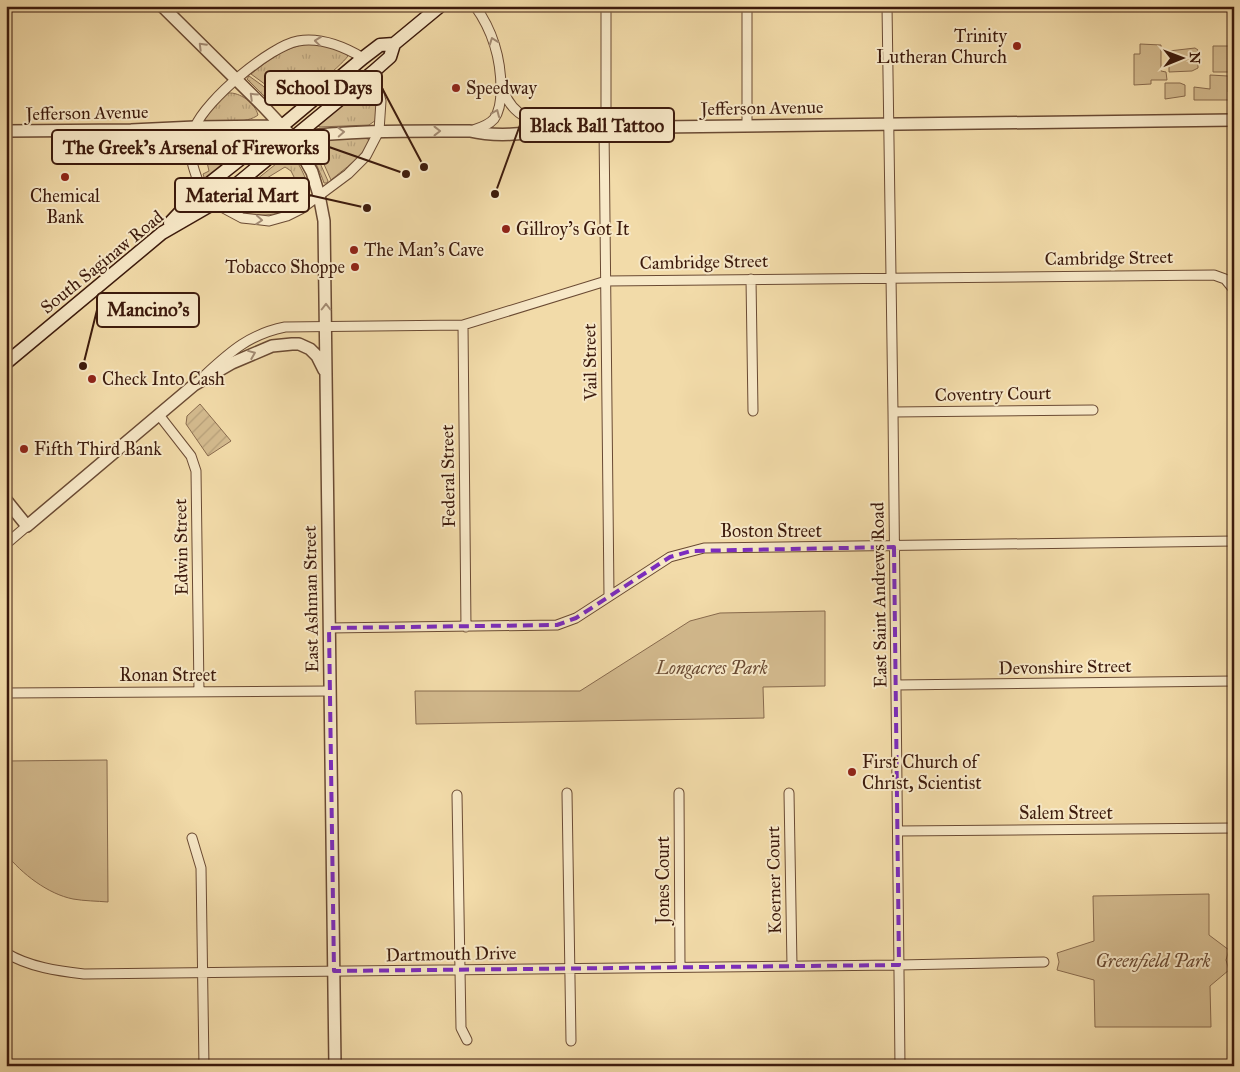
<svg xmlns="http://www.w3.org/2000/svg" width="1240" height="1072" viewBox="0 0 1240 1072" font-family="'IM FELL Great Primer',serif">
<style>
.grass{fill:url(#grass-tufts);stroke:#886a4d}
.park{fill:#d3ba8e;stroke:#886a4d}
.garden{fill:url(#garden-furrows);stroke:#886a4d}
.lines{fill:none;stroke-linecap:round;stroke-linejoin:round}
.minor-casing{stroke:#6a4a33;stroke-width:11}
.tertiary-casing{stroke:#6a4a33;stroke-width:14}
.secondary-casing{stroke:#3c1a0c;stroke-width:15}
.minor{stroke:#f7e8c7;stroke-width:9}
.tertiary{stroke:#f7e8c7;stroke-width:11}
.secondary{stroke:#f7e8c7;stroke-width:12}
.oneway{stroke:#a38b73}
.marked{fill:none;stroke:#7b2cbf;stroke-width:4;stroke-dasharray:10 6;stroke-linejoin:round}
.poi-dot{fill:#8f2418;stroke:#f7e8c7;stroke-width:2}
.labels{text-anchor:middle;stroke-width:4;stroke-linejoin:round;paint-order:stroke}
.poi-label{font-size:18px;fill:#3c1a0c;stroke:#f7e8c7;text-anchor:start}
.street-label{font-size:18px;fill:#3c1a0c;stroke:#f7e8c7}
.park-label{font-size:18px;font-style:italic;fill:#694a33;stroke:#f7e8c7}
.leader{fill:none;stroke:#3c1a0c;stroke-width:2}
.callout-dot{fill:#3c1a0c;stroke:#f7e8c7;stroke-width:2}
.callout{fill:#f7e8c7;stroke:#3c1a0c;stroke-width:2}
.callout-label{font-size:19px;text-anchor:middle;font-weight:bold;fill:#3c1a0c}
</style>
<defs>
<pattern id="grass-tufts" width="24" height="20" patternUnits="userSpaceOnUse" patternTransform="scale(1.25)"><rect width="24" height="20" fill="#d3ba8e"/><path d="M3 7l-1-3M5 7V3M7 7l1-3M15 17l-1-3M17 17v-4M19 17l1-3" fill="none" stroke="#b69f79"/></pattern>
<pattern id="garden-furrows" width="10" height="10" patternUnits="userSpaceOnUse" patternTransform="scale(1.25)"><rect width="10" height="10" fill="#d3ba8e"/><path d="M-1 1l2-2M0 10L10 0M9 11l2-2" fill="none" stroke="#b69f79"/></pattern>
</defs>
<rect width="100%" height="100%" fill="#f2dba9"/>
<filter id="stains"><feTurbulence type="fractalNoise" baseFrequency=".004" numOctaves="4"/><feColorMatrix values="0 0 0 0 .2 0 0 0 0 .09 0 0 0 0 .02 0 0 0 .5 -.17"/></filter>
<radialGradient id="worn" r=".72"><stop offset=".6" stop-color="#630" stop-opacity="0"/><stop offset="1" stop-color="#630" stop-opacity=".3"/></radialGradient>
<path class="grass" d="M308,44C321,44 339,46 348,56C341,66 296,104 285,103L266,85L251,74C269,60 284,47 308,44Z
M249,76L263,86L281,105L270,102L247,79Z
M371,81L377,98L376,120L369,125L319,127L318,123Z
M228,93C240,92 255,103 258,115C249,123 216,124 204,121L213,107Z
M260,129L262,132L261,134L205,180L203,174L209,171L206,158L205,146H201L197,143L202,133L208,130Z
M365,138L370,140C363,157 345,168 331,180L315,144L336,139Z
M312,145L328,181L327,183H324C321,173 310,153 309,146Z
M290,155H293C300,166 311,185 309,198L301,204L296,202L293,198L294,190L298,185L291,171L285,167L267,178L249,199L258,210L265,207L275,208L282,203L288,202L291,206L290,210C268,217 248,218 227,205V203L281,160Z"/>
<path class="park" d="M1140,44L1161,45V71L1166,72L1167,80H1151V84L1134,85V54H1140Z
M1213,46H1234V72H1213Z
M1195,48L1198,50V68L1192,71L1169,72V51Z
M1210,75L1228,76V92H1233V100H1194V87L1210,89Z
M1165,83H1180L1185,85V96L1165,99Z
M825,611V686L763,687L764,718L416,724L415,691H580L690,621L720,613Z
M107,760L108,902C97,901 84,901 73,899C48,894 22,874 6,854V761Z
M1209,894V935L1229,950L1226,960L1229,970L1210,986L1211,1027H1095L1094,980L1057,970L1059,962L1057,953L1094,941L1093,896Z"/>
<path class="garden" d="M200,404L231,441L208,456L186,424L187,416Z"/>
<g class="lines">
<g class="minor-casing">
<path id="minor" d="M747,6V125
M887,6L893,412L900,1066
M606,7V109L604,127L609,596
M503,89C513,119 535,122 564,126
M169,129C172,136 184,140 191,147
M470,131C479,128 488,126 494,119C500,111 501,99 501,89C501,58 493,31 475,6
M201,190C197,177 189,160 191,146C192,140 193,133 195,127C206,100 270,46 298,41C321,37 343,46 363,58
M214,203L242,218L269,221L287,216L301,209L348,174L366,156L379,131L381,101L373,72
M751,279L753,411
M463,325L466,627
M205,375C231,351 250,334 285,327L463,325L606,281L1214,275L1225,279L1234,290
M893,412L1093,410
M159,415L191,456L196,471L199,691
M6,544L27,526
M329,628L557,625L576,618L670,557L704,548L1234,541
M896,685L1234,681
M6,693L330,691
M567,793L571,1041
M679,793L680,967
M789,793L792,966
M457,795L461,1028L467,1040
M898,831L1234,828
M192,838L201,868L204,1066
M6,953C29,967 58,971 84,974L899,965L1044,962"/>
</g>
<g class="tertiary-casing">
<path id="tertiary" d="M162,6L263,106L293,138L312,172L319,195L324,221L335,1066
M6,131L131,130L195,127L282,126
M293,138C352,130 410,131 470,131C503,139 541,131 575,128L1234,120
M6,500L27,526L194,385L232,363L272,346L292,344H299L310,349L317,356L324,370"/>
</g>
<g class="secondary-casing">
<path id="secondary" d="M170,223L201,190L282,126L363,58L380,45L394,44
M6,363L162,233L214,203L373,72L390,57L394,44L440,6"/>
</g>
<use href="#minor" class="minor"/>
<use href="#tertiary" class="tertiary"/>
<use href="#secondary" class="secondary"/>
</g>
<defs><path id="oneway-chevron" d="M-2-3.5L2.5 0L-2 3.5" fill="none" stroke-width="1.6" stroke-linecap="round" stroke-linejoin="round" transform="scale(1.25)"/></defs>
<g class="oneway">
<use href="#oneway-chevron" transform="translate(318 41) rotate(-174)"/>
<use href="#oneway-chevron" transform="translate(493 41) rotate(-110)"/>
<use href="#oneway-chevron" transform="translate(202 46) rotate(-135)"/>
<use href="#oneway-chevron" transform="translate(253 96) rotate(-136)"/>
<use href="#oneway-chevron" transform="translate(496 113) rotate(-67)"/>
<use href="#oneway-chevron" transform="translate(437 131)"/>
<use href="#oneway-chevron" transform="translate(341 132) rotate(-3)"/>
<use href="#oneway-chevron" transform="translate(259 220) rotate(4)"/>
<use href="#oneway-chevron" transform="translate(326 307) rotate(-90)"/>
<use href="#oneway-chevron" transform="translate(252 354) rotate(-22)"/>
</g>
<path class="marked" d="M894,547L899,965L334,971L329,628L557,625L576,618L670,557L691,551Z"/>
<g class="poi-dot">
<circle cx="1017" cy="46" r="5"/>
<circle cx="456" cy="88" r="5"/>
<circle cx="65" cy="177" r="5"/>
<circle cx="506" cy="229" r="5"/>
<circle cx="354" cy="250" r="5"/>
<circle cx="355" cy="267" r="5"/>
<circle cx="92" cy="379" r="5"/>
<circle cx="24" cy="449" r="5"/>
<circle cx="852" cy="772" r="5"/>
</g>
<g class="labels">
<g class="poi-label">
<text x="1007" y="42" text-anchor="end">Trinity<tspan x="1007" dy="21">Lutheran Church</tspan></text>
<text x="466" y="94">Speedway</text>
<text x="65" y="202" text-anchor="middle">Chemical<tspan x="65" dy="21">Bank</tspan></text>
<text x="516" y="235">Gillroy's Got It</text>
<text x="364" y="256">The Man's Cave</text>
<text x="345" y="273" text-anchor="end">Tobacco Shoppe</text>
<text x="102" y="385">Check Into Cash</text>
<text x="34" y="455">Fifth Third Bank</text>
<text x="862" y="768">First Church of<tspan x="862" dy="21">Christ, Scientist</tspan></text>
</g>
<g class="street-label">
<text transform="translate(762 108) rotate(-1)" y="6">Jefferson Avenue</text>
<text transform="translate(87 113) rotate(-1)" y="6">Jefferson Avenue</text>
<text transform="translate(1109 258) rotate(-1)" y="6">Cambridge Street</text>
<text transform="translate(102 262) rotate(-39)" y="6">South Saginaw Road</text>
<text transform="translate(704 262) rotate(-1)" y="6">Cambridge Street</text>
<text transform="translate(590 362) rotate(-91)" y="6">Vail Street</text>
<text transform="translate(993 394) rotate(-1)" y="6">Coventry Court</text>
<text transform="translate(448 476) rotate(-91)" y="6">Federal Street</text>
<text x="771" y="537">Boston Street</text>
<text transform="translate(181 547) rotate(-91)" y="6">Edwin Street</text>
<text transform="translate(879 595) rotate(-91)" y="6">East Saint Andrews Road</text>
<text transform="translate(311 599) rotate(-91)" y="6">East Ashman Street</text>
<text transform="translate(1065 667) rotate(-1)" y="6">Devonshire Street</text>
<text x="168" y="681">Ronan Street</text>
<text x="1066" y="819">Salem Street</text>
<text transform="translate(663 880) rotate(-90)" y="6">Jones Court</text>
<text transform="translate(774 880) rotate(-91)" y="6">Koerner Court</text>
<text transform="translate(451 954) rotate(-1)" y="6">Dartmouth Drive</text>
</g>
<g class="park-label">
<text x="712" y="674">Longacres Park</text>
<text x="1153" y="967">Greenfield Park</text>
</g>
</g>
<path class="leader" d="M424 167L382 88M495 194L520 125M406 174L329 147M367 208L309 195M83 366L97 310"/>
<g class="callout-dot">
<circle cx="424" cy="167" r="5"/>
<circle cx="495" cy="194" r="5"/>
<circle cx="406" cy="174" r="5"/>
<circle cx="367" cy="208" r="5"/>
<circle cx="83" cy="366" r="5"/>
</g>
<g class="callout">
<rect x="265" y="71" width="117" height="34" rx="5"/>
<rect x="520" y="108" width="154" height="34" rx="5"/>
<rect x="52" y="130" width="277" height="34" rx="5"/>
<rect x="175" y="178" width="134" height="34" rx="5"/>
<rect x="97" y="293" width="102" height="34" rx="5"/>
</g>
<g class="callout-label">
<text x="324" y="94">School Days</text>
<text x="597" y="132">Black Ball Tattoo</text>
<text x="191" y="154">The Greek's Arsenal of Fireworks</text>
<text x="242" y="202">Material Mart</text>
<text x="148" y="316">Mancino's</text>
</g>
<rect width="1240" height="1072" fill="none" stroke="#f2dba9" stroke-width="25"/>
<rect x="8" y="8" width="1225" height="1057" fill="none" stroke="#3c1a0c" stroke-width="2.5"/>
<rect x="12" y="12" width="1215" height="1047" fill="none" stroke="#3c1a0c"/>
<g transform="translate(1182 58) rotate(89)" stroke="#f7e8c7" stroke-width="4" paint-order="stroke">
<path d="M0-4L9 19L0 12L-9 19Z" fill="#3c1a0c"/>
<text y="-8" font-size="14" font-weight="bold" text-anchor="middle" fill="#3c1a0c">N</text>
</g>
<rect width="100%" height="100%" filter="url(#stains)"/>
<rect width="100%" height="100%" fill="url(#worn)"/>
</svg>
